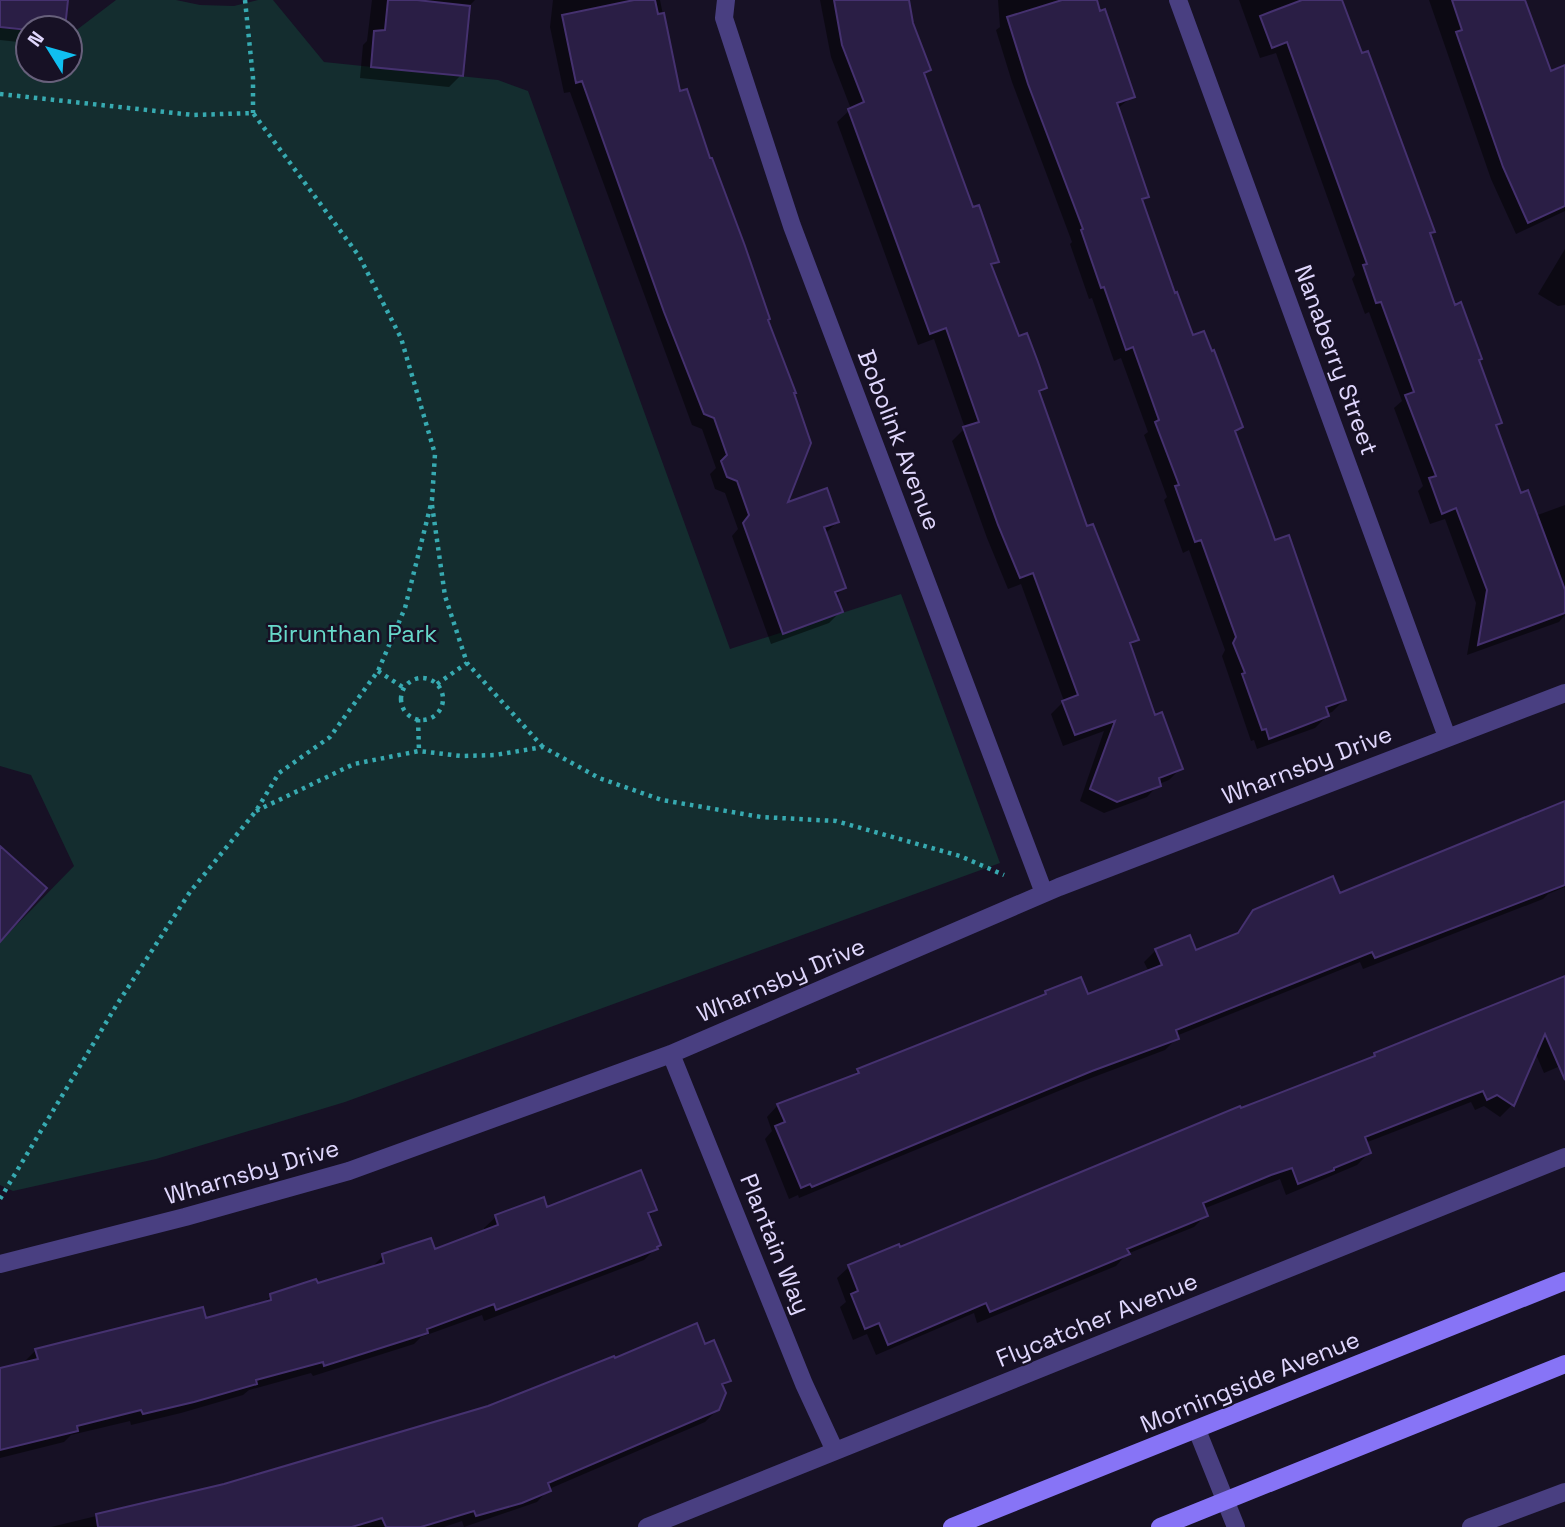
<svg xmlns="http://www.w3.org/2000/svg" width="1565" height="1527" viewBox="0 0 1565 1527" font-family="'Space Grotesk',sans-serif">
<style>
.green{fill:#142d2f}
.shadow{fill:#0007}
.building{fill:#2a1e45;stroke:#45316f;stroke-width:2}
.lines{fill:none;stroke-linecap:round;stroke-linejoin:round}
.path{stroke:#37aab1;stroke-width:4.5;stroke-dasharray:3.5 5;stroke-linecap:butt}
.service{stroke:#493f81;stroke-width:18}
.minor{stroke:#493f81;stroke-width:18}
.secondary{stroke:#8774f6;stroke-width:18}
.labels{text-anchor:middle;stroke-width:5;stroke-linejoin:round;paint-order:stroke}
.street-label{font-size:24px;fill:#e0d7fd;stroke:#171125}
.park-label{font-size:24px;fill:#67d9ca;stroke:#171125}
</style>
<rect width="100%" height="100%" fill="#171125"/>
<path class="green" d="M116,0H176L200,5L234,6L258,0H273L324,62L498,80L528,91L730,649L901,594L1000,863L345,1102L156,1159L13,1191L0,1185V942L74,866L31,775L0,766V28L28,31V70H70V35Z"/>
<path class="shadow" d="M0,0H66L63,28H28V43L0,40Z
M372,0H475L469,6L461,75L449,87L360,78L363,45L367,41Z
M553,0H660L679,94L744,247L809,443L785,504L837,522L825,534L844,587L835,597L841,611L829,623L771,644L732,536L738,529L725,493L715,489L710,474L716,468L702,429L692,425L570,92L564,93L550,27Z
M820,0H907L912,23L929,69L923,75L972,209L997,261L991,268L1018,338L1045,388L1038,395L1086,528L1137,640L1129,647L1154,717L1181,768L1169,780L1159,784L1147,797L1104,813L1080,801L1104,731L1063,746L1051,714L1064,701L1021,584L1008,589L987,538L952,441L965,428L934,339L918,345L837,122L851,109L831,57Z
M998,0H1095L1133,96L1117,109L1147,196L1141,202L1174,296L1192,337L1241,427L1234,434L1266,521L1344,700L1332,712L1326,714L1327,716L1315,728L1257,749L1254,740L1251,741L1222,656L1225,650L1189,550L1183,553L1164,500L1167,497L1144,435L1148,432L1121,358L1114,361L1092,298L1089,299L1070,244L1072,242L1012,82L996,30L1000,27Z
M1239,0H1340L1433,231L1429,235L1499,423L1495,427L1520,495L1535,516L1565,505V615L1559,622L1467,655L1476,603L1445,519L1430,524L1418,491L1423,486L1394,408L1402,401L1369,312L1365,314L1352,279L1355,275L1276,53L1260,58Z
M1429,0H1523L1550,73L1565,94V211L1516,234L1491,179Z
M1565,249V305L1558,306L1538,294Z
M1565,803V887L1548,894L1543,899L1363,969L1360,962L1176,1036L1177,1038L1165,1050L1078,1083L799,1198L798,1195L789,1199L765,1139L772,1131L767,1117L778,1105L849,1079L858,1070L1040,999L1046,993L1087,996L1149,972L1144,962L1156,950L1194,952L1233,937L1254,911L1339,895Z
M1565,978V1064L1544,1073L1535,1052L1512,1105L1500,1117L1484,1106L1475,1110L1471,1102L1365,1143L1369,1153L1357,1165L1286,1195L1280,1179L1203,1209L1206,1215L1194,1227L1127,1254L1116,1266L977,1323L974,1313L876,1355L867,1334L853,1340L840,1307L846,1302L837,1278L849,1267L899,1250L1240,1110L1370,1060L1375,1055Z
M546,1209L655,1210L648,1217L655,1249L644,1260L484,1321L482,1315L421,1337L414,1344L313,1376L311,1373L249,1390L243,1395L181,1413L131,1425L130,1421L71,1435L64,1442L0,1458V1370L24,1362L36,1350L205,1320L262,1304L271,1296L317,1286L371,1268L383,1256L434,1251L485,1232L484,1228L496,1217Z
M704,1346L729,1380L722,1388L718,1409L705,1422L549,1489L537,1502L464,1527L462,1521L444,1527H51L224,1485L489,1407L614,1360Z"/>
<path class="building" d="M0,0H68L65,28H28V30L0,27Z
M388,0H417L470,6L463,76L371,67L374,31L385,30Z
M634,0H655L658,14L664,13L680,91L687,89L710,158H712L745,246L770,319L768,320L796,393H794L811,443L788,502L827,488L839,522L824,527L846,588L835,592L843,612L783,634L743,523L749,515L737,481L727,477L721,461L727,455L714,418L704,414L664,312L582,81L576,83L562,15Z
M834,0H909L913,23L931,70L924,73L973,207L979,205L999,262L991,264L1019,336L1027,333L1038,362L1047,388L1039,391L1087,526L1093,524L1139,640L1130,643L1155,715L1162,712L1183,769L1159,778L1161,786L1117,802L1090,789L1115,721L1075,735L1062,701L1078,695L1033,573L1020,578L998,525L963,427L979,422L946,328L930,334L848,109L864,102L842,45Z
M1062,0H1097L1100,11L1105,9L1135,97L1117,103L1149,197L1142,199L1175,293L1177,292L1193,335L1204,331L1212,351L1214,350L1243,427L1235,431L1268,520L1275,540L1289,535L1346,700L1326,707L1329,716L1269,739L1266,729L1262,730L1242,674L1245,673L1233,643L1236,637L1201,540L1195,542L1175,486L1179,485L1155,422L1159,420L1133,347L1126,350L1104,287L1101,288L1081,230L1083,229L1028,84L1007,17Z
M1302,0H1342L1362,53L1368,51L1435,232L1430,233L1455,305L1461,302L1482,359L1479,360L1502,423L1496,425L1521,493L1528,490L1565,590V613L1478,645L1487,590L1456,508L1442,514L1429,478L1436,476L1405,395L1414,392L1381,302L1376,303L1363,265L1367,264L1287,42L1272,48L1260,16Z
M1452,0H1525L1551,71L1565,65V206L1528,223L1503,167L1456,32L1462,30Z
M1565,801V885L1375,958L1372,952L1176,1030L1179,1039L1092,1071L812,1187L810,1184L801,1188L775,1126L785,1122L777,1104L859,1073L857,1069L1046,994L1045,991L1081,977L1088,994L1162,965L1155,949L1190,935L1196,950L1238,933L1253,910L1333,876L1340,893Z
M0,846L47,888L0,942Z
M1565,976V1080L1545,1034L1514,1106L1497,1095L1487,1100L1483,1091L1462,1099L1365,1137L1371,1153L1334,1168V1170L1298,1184L1292,1168L1271,1175L1203,1203L1208,1216L1127,1249L1130,1254L990,1312L986,1303L888,1345L879,1323L865,1329L851,1294L858,1291L848,1265L899,1244L900,1247L1240,1106L1241,1108L1375,1056L1374,1053Z
M641,1170L657,1210L648,1213L661,1245L657,1247L658,1249L496,1310L494,1304L427,1329L428,1333L324,1366L323,1362L256,1380L257,1384L194,1402L143,1414L141,1410L77,1426L78,1431L0,1450V1368L38,1359L35,1349L203,1307L206,1318L271,1300L270,1294L316,1279L318,1283L384,1263L382,1254L431,1238L435,1249L498,1225L495,1215L544,1197L547,1207Z
M697,1323L705,1344L714,1340L731,1381L722,1384L726,1393L719,1410L548,1483L551,1491L522,1503L476,1516L474,1511L421,1527H386L382,1518L352,1527H98L96,1514L224,1484L488,1406L614,1356L615,1358Z"/>
<g class="lines">
<path class="path" d="M245,0L253,78V113
M0,94L193,115L253,113L359,256L401,338L435,454L432,500L405,608L378,671L330,737L279,773L256,811L190,892L116,1006L0,1199
M432,505L445,596L467,663L542,746
M378,671L404,688
M401 699a21 21 0 1 1 42 0a21 21 0 1 1-42 0Z
M437,684L467,663
M418,719L419,751
M256,811L354,764L419,751L461,756L495,755L543,747L599,778L662,800L761,817L836,821L960,856L1004,875"/>
<path class="service" d="M1197,1430L1236,1527
M1471,1527L1565,1492"/>
<path class="minor" d="M726,0L724,18L792,226L1044,893
M1178,0L1447,737
M671,1054L804,1384L835,1451
M0,1264L185,1217L349,1171L671,1054L1059,887L1565,693
M647,1527L1565,1157"/>
<path class="secondary" d="M952,1527L1565,1281
M1160,1527L1565,1364"/>
</g>
<g class="labels">
<g class="street-label">
<text transform="translate(1336 360) rotate(70)" y="8">Nanaberry Street</text>
<text transform="translate(899 440) rotate(69)" y="8">Bobolink Avenue</text>
<text transform="translate(1307 765) rotate(-21)" y="8">Wharnsby Drive</text>
<text transform="translate(781 980) rotate(-23)" y="8">Wharnsby Drive</text>
<text transform="translate(252 1172) rotate(-16)" y="8">Wharnsby Drive</text>
<text transform="translate(775 1244) rotate(68)" y="8">Plantain Way</text>
<text transform="translate(1097 1320) rotate(-22)" y="8">Flycatcher Avenue</text>
<text transform="translate(1250 1382) rotate(-22)" y="8">Morningside Avenue</text>
</g>
<g class="park-label">
<text x="352" y="642">Birunthan Park</text>
</g>
</g>
<g transform="translate(49 49) rotate(307)"><circle r="33" fill="#171125" stroke="#67607b" stroke-width="2"/>
<path d="M0-5L12 26L0 18L-12 26Z" fill="#10bff0"/>
<text y="-10" font-size="19" font-weight="bold" text-anchor="middle" fill="#e0d7fd">N</text>
</g>
</svg>
